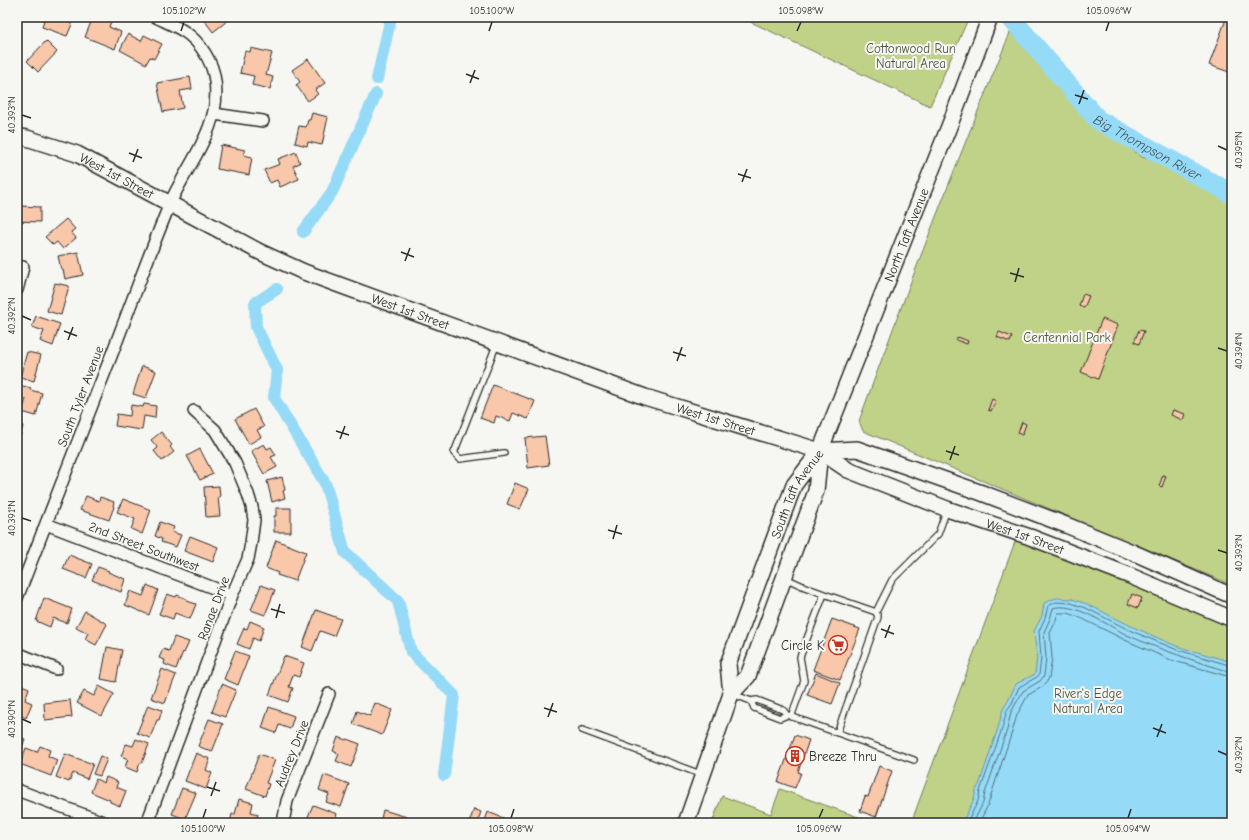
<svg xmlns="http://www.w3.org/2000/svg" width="1249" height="840" viewBox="0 0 1249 840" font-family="'Comic Neue',sans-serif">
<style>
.green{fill:#c0d287;stroke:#767e59}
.water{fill:#95daf7;stroke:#6b94a5}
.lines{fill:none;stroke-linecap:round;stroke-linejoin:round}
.shore{stroke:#55717d;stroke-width:1}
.canal{stroke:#95daf7;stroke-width:12}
.river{stroke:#95daf7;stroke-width:20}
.building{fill:#f9c7a9;stroke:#2b2b2b}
.lane-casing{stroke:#2b2b2b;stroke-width:8}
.street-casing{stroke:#2b2b2b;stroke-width:14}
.secondary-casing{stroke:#2b2b2b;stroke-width:18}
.lane{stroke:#f6f6f2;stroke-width:5.5}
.street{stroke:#f6f6f2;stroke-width:11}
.secondary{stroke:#f6f6f2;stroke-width:15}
.ticks{fill:none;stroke:#2b2b2b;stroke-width:1.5}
.labels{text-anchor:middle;stroke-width:4;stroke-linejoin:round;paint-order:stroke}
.park-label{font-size:13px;fill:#505542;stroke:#f6f6f2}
.street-label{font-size:13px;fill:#2b2b2b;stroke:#f6f6f2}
.poi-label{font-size:13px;fill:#2b2b2b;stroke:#f6f6f2;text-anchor:end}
.water-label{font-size:14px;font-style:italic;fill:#46575e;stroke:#f6f6f2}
.neatline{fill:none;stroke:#2b2b2b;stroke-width:1.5}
.ticks-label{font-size:10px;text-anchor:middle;fill:#2b2b2b}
</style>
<rect width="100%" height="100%" fill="#f6f6f2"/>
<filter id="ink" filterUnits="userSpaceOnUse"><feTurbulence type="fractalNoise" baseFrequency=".025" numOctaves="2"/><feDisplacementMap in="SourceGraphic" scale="8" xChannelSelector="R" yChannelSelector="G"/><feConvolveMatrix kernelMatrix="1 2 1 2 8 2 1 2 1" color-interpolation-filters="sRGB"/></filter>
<g filter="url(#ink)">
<path class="green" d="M740,17H969L930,106Z
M1012,28L1061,85L1085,117L1119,140L1142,157L1173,168L1232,203V585L863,431L859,421C907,289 958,158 1012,28Z
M1016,539L1232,623V823H911Z
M780,789L875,823H712L722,796L771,814Z"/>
<path class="water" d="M1056,598L1072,599L1087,604L1131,626L1176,646L1232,662V823H962L974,799L976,790L979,785L998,728L1003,709L1008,701L1016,684L1035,674L1037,658L1034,631L1042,616L1044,603Z"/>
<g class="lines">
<path class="shore" d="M967,823L978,801L980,791L1002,729L1007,710L1012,703L1019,687L1037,677L1039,675L1041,658L1039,631L1045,618L1048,606L1056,602L1071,603L1086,608L1129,630L1175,649L1232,666
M973,823L983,803L985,793L1007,730L1011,712L1023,691L1040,681L1044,676L1046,658L1044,632L1050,619L1053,608C1073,601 1109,626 1127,635C1154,647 1180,656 1208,665C1216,667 1224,671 1232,671
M979,823L988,805L991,795L1012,732L1017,715L1028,695L1044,686L1049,678L1052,658L1050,633L1055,623L1058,613H1068L1081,618L1125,640L1171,660L1227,676L1232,677"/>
<path class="canal" d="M377,79L391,17
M303,232L332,192L376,94
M277,289L255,303L256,327L277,370L274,398L325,483L345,552L398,601L411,652L454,695L444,775"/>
<path class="river" id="s1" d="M1010,17L1098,120L1232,194"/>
</g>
<path class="building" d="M45,17H75L67,36L42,27Z
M93,17H101L111,21L109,27L121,32L115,49L85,37Z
M202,17H231V18L213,32Z
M1226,19L1232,21V73L1209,65Z
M128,34L141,41L144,35L162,44L154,59L150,57L146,64L120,50Z
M46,41L57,52L38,72L27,61Z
M251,48L272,53L266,75L273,77L270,89L252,85L254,76L240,73L245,51L250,52Z
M308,59L325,83L315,90L318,94L308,101L296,85L300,82L292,70Z
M190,77L192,89L180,91L183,108L163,112L157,83Z
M312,113L328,117L322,145L308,142L307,146L295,143L299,126L306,127L308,120H310Z
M221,145L245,150L244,155L252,157L249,175L217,169Z
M296,152L300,163L293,166L299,179L280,187L277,180L270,183L264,170L280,164L278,159Z
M20,206L40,207V222L17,221V209H20Z
M66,219L75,229L71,232L76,238L63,249L57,242L53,245L45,237Z
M78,252L83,275L65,279L63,269H61L58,256Z
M55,283L69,286L61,315L47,311Z
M1083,294L1089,296L1084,308L1079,306Z
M36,316L60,324L53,346L40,341L44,331L32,327Z
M1102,319L1118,325L1098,379L1081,372Z
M1139,330L1144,331L1139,344L1134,342Z
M999,332L1012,337L1010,342L997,337Z
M958,337L968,341L967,344L956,340Z
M27,352L41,355L34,381L20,377Z
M142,366L156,371L146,398L133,394Z
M18,385L31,388L30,390L42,393L36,416L22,412L26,399L17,397Z
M493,385L535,401L528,419L513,413L510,421L496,416L494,423L480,418Z
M992,399L996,401L991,411L988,410Z
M144,404L156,406L155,418L144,416L142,430L115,426L117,414L130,416L131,405L143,407Z
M254,409L264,427L257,430L261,437L249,444L235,419Z
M1173,410L1185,414L1183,420L1171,415Z
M1022,422L1026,424L1022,435L1018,433Z
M17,424L23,426L17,448Z
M161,432L172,445L170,447L174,452L162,461L154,451L158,448L151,440Z
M545,436L549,465L528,468L525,438Z
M264,444L267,449L271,447L276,455L271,457L277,467L264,474L251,451Z
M200,449L213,474L200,480L187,456Z
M1163,475L1166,476L1162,487L1159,486Z
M282,477L285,490L283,491L285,498L272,502L267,481Z
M515,483L529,489L520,509L507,504Z
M219,486L220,497H218L220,516L206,517L204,487Z
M86,496L99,501L100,497L114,502L113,506L114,507L109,520L80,510Z
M123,499L151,510L142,534L131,529L135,519L117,512Z
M276,508H291V532H274V516H276Z
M160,522L174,527L172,532L181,535L176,547L161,542L162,539L155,536Z
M190,536L218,547L213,562L184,551Z
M276,540L306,552L295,581L277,575L278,573L266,568Z
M69,555L92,564L86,578L63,569Z
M98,567L109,571L108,572L125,579L121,592L92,580Z
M147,585L158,590L149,615L125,605L130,591L143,596Z
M261,585L275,590L265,615L251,610Z
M167,594L176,597L177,595L187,599V601L196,604L190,619L175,613L173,619L159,614Z
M1132,594L1142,598L1138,608L1128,604Z
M44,598L72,609L67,623L53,618L50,627L36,621Z
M316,610L341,619L334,636L320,631L312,651L302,647Z
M85,611L107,624L96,645L85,639L88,633L76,627Z
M832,619L860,629L840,680L813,670Z
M250,621L264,627L259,641L253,638L249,649L237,644L244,628L247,629Z
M174,637L189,642L184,653L183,652L176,669L164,664L165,660L159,658L163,649L169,651Z
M107,647L122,650L116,682L101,679Z
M235,651L249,656L238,685L224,679Z
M284,656L304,663L299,677L293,675L289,687L293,688L288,702L269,695Z
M162,669L176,675L165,703L151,698Z
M816,673L840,683L832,704L807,695Z
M17,683L29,688L25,700L32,703L26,718L17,714Z
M222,684L236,690L225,717L212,712Z
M99,686L114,694L102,716L77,703L84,691L94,696Z
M70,700L72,717L45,720L44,703Z
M375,703L392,710L382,735L353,724L357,711L370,716Z
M148,705L162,710L159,720H157L150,738L137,733Z
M269,707L294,716L290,729L279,725L276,733L262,728Z
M209,719L223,724L212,752L198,746Z
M795,735L809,740L798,772L801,773L795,788L778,782Z
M17,736L25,739L17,761Z
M338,737L346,740L347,739L360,744L351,767L336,761L339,754L333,751Z
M136,739L149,744L142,763H140L137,772L125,767L128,759L121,756L126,744L133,746Z
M40,746L50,750L48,756L57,760L51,776L20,764L26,748L37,752Z
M196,753L210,759L206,770L212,773L206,789L185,781Z
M65,754L93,764L87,779L73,773L69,782L56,777Z
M259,754L275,760L266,783L269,784L265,796L246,789Z
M100,756L107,759L100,776L93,774Z
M879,766L892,771L876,817L860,811L865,796L868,797Z
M324,775L349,784L341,807L326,802L329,794L319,790Z
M106,777L118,782L116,787L126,791L120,806L110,802V800L91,792L96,779L104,783Z
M182,788L196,793L185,819L172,814Z
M239,799L253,803L251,812L258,814L256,823H230L232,814H235Z
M313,805L337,814L334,823H318L307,819Z
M474,809L481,812L477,823H469Z
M383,810L407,817L405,823H380Z
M488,812L516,823H484Z
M17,817L30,822L29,823H17Z"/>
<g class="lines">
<g class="lane-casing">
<path id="lane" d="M497,343L454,453L460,459L504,453
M785,578L805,587L824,594L800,657L804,681L791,717
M824,594L876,612L878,617L837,733
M876,612L892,580L938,534L947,509
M733,694L751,701L757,700L783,710L787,715L780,718L754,708L751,701
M787,715L914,760
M582,730L703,775"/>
</g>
<g class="street-casing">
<path id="street" d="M214,114L263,121
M17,290L23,267
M46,524L232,595
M17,598C49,514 82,430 115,346C133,299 150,252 169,206C186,165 222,128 215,81C213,62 200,42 185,32C176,26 166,22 156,17
M17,653L56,669
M17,790L106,823
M147,823L232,595L248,559L251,543L254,520L252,507L248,494L235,463L215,430L194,411
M283,823L287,801L329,694"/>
</g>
<g class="secondary-casing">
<g id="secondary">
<path id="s2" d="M17,136L27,138L77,154L260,252L304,272L645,397L820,451L848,470L947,509L1030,537L1128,575L1232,619"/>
<path d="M820,451L857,449L982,493L1066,525L1132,552L1232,596"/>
<path d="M731,694L748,676L816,491L820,451"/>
<path id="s3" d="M686,823L731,694L728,664L794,485L820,451L952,119L990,17"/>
</g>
</g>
<use href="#lane" class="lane"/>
<use href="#street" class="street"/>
<use href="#secondary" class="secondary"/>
</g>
</g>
<path class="ticks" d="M181,31L184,22M489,31L492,22M797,31L801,22M1106,31L1109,22M466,74L479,79M470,83L475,70M1075,95L1088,99M1079,104L1084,90M22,115L31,118M1218,146L1227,150M129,153L142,158M133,162L138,149M738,174L751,178M742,182L747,169M401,252L414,257M405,261L410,248M1010,273L1024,277M1015,282L1019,268M22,316L31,320M64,331L77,336M68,340L73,327M1218,348L1227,351M673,352L686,356M677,361L682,347M336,431L349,435M340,439L345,426M946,451L959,455M950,460L955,446M22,518L31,521M608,530L622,534M613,539L617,525M1218,550L1227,553M271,609L285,613M276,618L280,604M881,629L894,634M885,638L890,625M544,708L557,712M548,717L553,703M22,719L31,723M1153,728L1166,733M1157,737L1162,724M1218,751L1227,755M207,787L220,791M211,796L216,782M203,818L206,809M511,818L514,809M819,818L823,809M1128,818L1131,809"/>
<defs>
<g id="supermarket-ring" transform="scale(1)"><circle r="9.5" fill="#f6f6f2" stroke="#c8321e" stroke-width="1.5"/><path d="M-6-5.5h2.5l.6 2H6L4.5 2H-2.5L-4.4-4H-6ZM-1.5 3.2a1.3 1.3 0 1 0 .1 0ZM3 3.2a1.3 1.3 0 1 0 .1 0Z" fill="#c8321e"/></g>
<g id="building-ring" transform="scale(1)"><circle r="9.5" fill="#f6f6f2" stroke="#c8321e" stroke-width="1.5"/><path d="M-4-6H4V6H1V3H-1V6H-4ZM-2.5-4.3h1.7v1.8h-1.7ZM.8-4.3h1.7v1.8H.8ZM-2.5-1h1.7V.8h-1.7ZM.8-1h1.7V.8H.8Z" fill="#c8321e"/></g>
</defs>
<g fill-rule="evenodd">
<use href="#supermarket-ring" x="838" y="645"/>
<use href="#building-ring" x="795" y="756"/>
</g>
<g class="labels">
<g class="park-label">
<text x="911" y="53">Cottonwood Run<tspan x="911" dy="15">Natural Area</tspan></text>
<text x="1067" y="342">Centennial Park</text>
<text x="1088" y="698">River's Edge<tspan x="1088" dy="15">Natural Area</tspan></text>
</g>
<g class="street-label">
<text dy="5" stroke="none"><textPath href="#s2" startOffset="108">West 1st Street</textPath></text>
<text dy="5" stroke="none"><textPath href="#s3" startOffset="633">North Taft Avenue</textPath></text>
<text dy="5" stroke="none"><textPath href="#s2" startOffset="432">West 1st Street</textPath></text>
<text transform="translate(80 396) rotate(-69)" y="5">South Tyler Avenue</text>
<text dy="5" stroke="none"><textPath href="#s2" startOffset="756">West 1st Street</textPath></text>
<text dy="5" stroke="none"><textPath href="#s3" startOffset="351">South Taft Avenue</textPath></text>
<text dy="5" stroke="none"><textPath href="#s2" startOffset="1088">West 1st Street</textPath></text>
<text transform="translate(144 546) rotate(21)" y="5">2nd Street Southwest</text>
<text transform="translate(213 608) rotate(-69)" y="5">Ranae Drive</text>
<text transform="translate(291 753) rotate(-68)" y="5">Audrey Drive</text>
</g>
<g class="poi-label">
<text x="824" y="650">Circle K</text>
<text x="809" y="761" text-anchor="start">Breeze Thru</text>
</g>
<g class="water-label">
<text dy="5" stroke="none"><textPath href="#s1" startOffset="192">Big Thompson River</textPath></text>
</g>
</g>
<rect width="1249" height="840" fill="none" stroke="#f6f6f2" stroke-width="44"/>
<rect x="22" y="22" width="1205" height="796" class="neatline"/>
<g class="ticks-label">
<text x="184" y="14">105.102°W</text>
<text x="492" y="14">105.100°W</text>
<text x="801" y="14">105.098°W</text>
<text x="1109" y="14">105.096°W</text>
<text transform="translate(11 115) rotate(-90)" y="4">40.393°N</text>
<text transform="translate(1238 150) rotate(-90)" y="4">40.395°N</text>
<text transform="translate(11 316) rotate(-90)" y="4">40.392°N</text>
<text transform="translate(1238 351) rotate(-90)" y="4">40.394°N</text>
<text transform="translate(11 518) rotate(-90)" y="4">40.391°N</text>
<text transform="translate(1238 553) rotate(-90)" y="4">40.393°N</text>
<text transform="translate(11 719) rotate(-90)" y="4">40.390°N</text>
<text transform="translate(1238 755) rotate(-90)" y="4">40.392°N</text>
<text x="203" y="832">105.100°W</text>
<text x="511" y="832">105.098°W</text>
<text x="819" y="832">105.096°W</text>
<text x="1128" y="832">105.094°W</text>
</g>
</svg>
